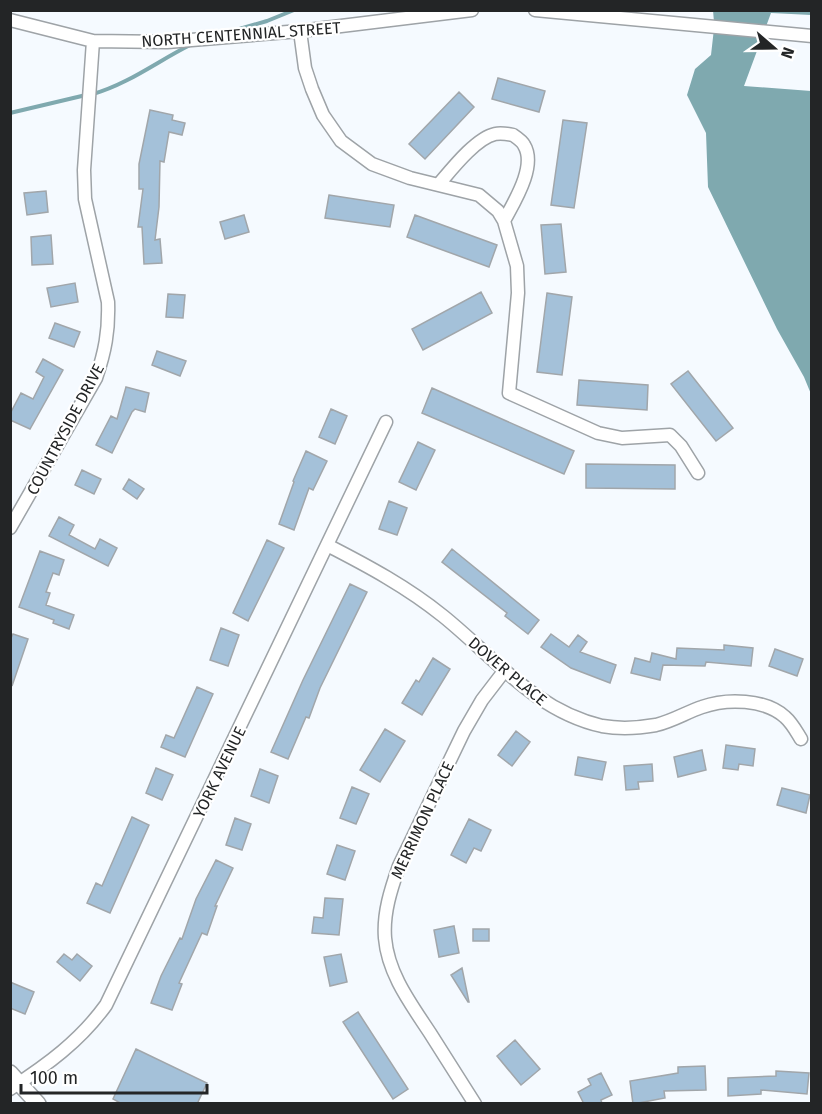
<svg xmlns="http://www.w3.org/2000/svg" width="822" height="1114" viewBox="0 0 822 1114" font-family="'Fira Sans',sans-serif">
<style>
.water{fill:#7fa9af}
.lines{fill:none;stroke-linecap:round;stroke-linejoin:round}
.stream{stroke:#7fa9af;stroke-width:4}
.building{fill:#a4c1d9;stroke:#a1a6aa;stroke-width:1.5}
.minor-casing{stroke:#9ea3a7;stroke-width:15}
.major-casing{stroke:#9ea3a7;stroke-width:18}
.minor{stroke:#fff;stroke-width:12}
.major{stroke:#fff;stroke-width:15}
.labels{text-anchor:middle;stroke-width:4.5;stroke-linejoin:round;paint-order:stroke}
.street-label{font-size:16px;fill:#232526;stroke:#fff}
</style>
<rect width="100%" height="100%" fill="#f5faff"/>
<path class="water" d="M716,11H811V15L771,13L744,86L811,91V394L804,377L777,329L708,187L706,133L687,95L695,69L711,55Z"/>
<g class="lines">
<path class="stream" d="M715,10L716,22
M229,32L267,21L294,10
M93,94C128,84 158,61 190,45
M10,113L86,95"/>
</g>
<path class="building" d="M498,78L545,91L539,112L492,99Z
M459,92L474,107L425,159L409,144Z
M150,110L173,115L172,120L185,123L182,135L169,132L164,162L160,161L159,207L155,240L160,239L162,263L144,264L142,227H138L143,189H139V164Z
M563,120L587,123L574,208L551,205Z
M46,191L48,212L27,215L24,193Z
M329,195L394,205L390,227L325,218Z
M244,215L249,232L225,239L220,222Z
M415,215L497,245L489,267L407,237Z
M561,224L566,272L545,274L541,225Z
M51,235L53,264L32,265L31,237Z
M75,283L78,302L51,307L47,288Z
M481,292L492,313L423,350L412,329Z
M547,293L572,297L562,375L537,372Z
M168,294L185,295L183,318L166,317Z
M55,323L80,332L74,347L49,338Z
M157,351L186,361L180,376L152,365Z
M43,359L63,370L30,429L10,420V414L21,393L33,399L44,377L36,372Z
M688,371L733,428L716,441L671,384Z
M579,380L648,385L647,410L577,405Z
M126,387L149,393L145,412L135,409L132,412L112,453L96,445L111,416L117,419Z
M432,388L574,451L564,474L422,413Z
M331,409L347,416L335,444L319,437Z
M418,442L435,450L416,490L399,482Z
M306,451L327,461L313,490L309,488L294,530L279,524L294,482L293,481Z
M586,464L675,465V489L586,488Z
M82,470L101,479L94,494L75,485Z
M129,479L144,489L137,499L123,489Z
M389,501L407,508L397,535L379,529Z
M59,517L74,525L69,535L95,549L100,539L117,548L108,566L49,536Z
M267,540L284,548L248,621L233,613Z
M452,549L539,620L528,634L505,616L507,613L442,562Z
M40,551L64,560L59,575L53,573L46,592L50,593L46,605L74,615L69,629L53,623L54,620L19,607Z
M350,584L367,592L320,688L309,718L306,717L288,759L271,752L303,680Z
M221,628L239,635L228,666L210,660Z
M13,634L28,639L12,686L10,640Z
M551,634L569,647L578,635L587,642L580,652L616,665L610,683L571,668L541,647Z
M724,645L753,648L751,666L706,662L705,666L663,665L660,680L631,673L635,658L650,662L652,653L676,659L677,648L724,650Z
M775,649L803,659L797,676L769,666Z
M433,658L450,669L422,715L402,703L416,680L419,682Z
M197,687L213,694L185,757L161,747L166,735L174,738Z
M385,729L405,741L380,782L360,770Z
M516,731L530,742L512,766L498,755Z
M726,745L755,749L753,766L739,764L738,770L723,768Z
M702,750L706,770L678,777L674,757Z
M578,757L606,762L602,780L575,775Z
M652,764L653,781L638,782L639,789L626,790L624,766Z
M156,768L173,775L162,800L146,793Z
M260,769L278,776L269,803L251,796Z
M352,787L369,794L356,824L340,818Z
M782,788L810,795L806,813L777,805Z
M132,817L149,825L110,913L87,903L96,883L102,886Z
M235,818L251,824L242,850L226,845Z
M469,819L491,830L481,851L474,848L466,863L451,855Z
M337,845L355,851L345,880L327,874Z
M216,860L233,868L215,906H217L207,935L202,933L179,983L182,984L172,1010L151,1003L161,976L180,938L182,939L196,899Z
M325,898L343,899L339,935L312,933L314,917L323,918Z
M454,926L459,953L439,957L434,930Z
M473,929H489V941H473Z
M64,954L72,960L77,954L92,966L80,981L57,962Z
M341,954L347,982L330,986L324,957Z
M462,968L469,1002H468L451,975Z
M10,982L34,992L25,1014L10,1008Z
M358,1012L408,1089L393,1099L343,1022Z
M515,1040L540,1069L521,1085L497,1056Z
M136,1049L207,1083L197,1104H122L113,1099Z
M705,1066L706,1090L664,1091L665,1098L633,1104L630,1081L678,1073V1067Z
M776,1071L809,1073L807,1094L761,1090V1094L728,1096V1078L776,1076Z
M601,1073L612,1095L601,1100L602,1104H584L578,1092L591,1085L588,1079Z"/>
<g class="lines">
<g class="minor-casing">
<path id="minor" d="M535,10L812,36
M10,20L93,41L167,42L300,31L472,10
M300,31L305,68L312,89L323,115L341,141L372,164L410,178L479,195L498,211L504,221L517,266L518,293L509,393L598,433L622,438L670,435L681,446L698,473
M439,184C451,170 476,138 495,134C500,133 508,134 513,135C516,137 522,141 524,145C537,166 514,202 504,221
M10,528L96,378C105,352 109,331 108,302L85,199L84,170L93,41
M327,545C368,566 407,587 443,616C494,657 535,711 602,726C619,729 639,728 656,725C673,721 687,712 702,707C727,698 765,699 785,717C792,723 796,731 801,739
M10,1089C47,1065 80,1041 106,1005L386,422
M475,1104C460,1080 445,1057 430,1033C411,1004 388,974 385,938C383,913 391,889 399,866L464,731L482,700L505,670"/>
</g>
<g class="major-casing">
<path id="major" d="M10,1073L38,1104"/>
</g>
<use href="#minor" class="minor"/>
<use href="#major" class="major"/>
</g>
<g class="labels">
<g class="street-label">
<text transform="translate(241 34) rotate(-4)" y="6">NORTH CENTENNIAL STREET</text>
<text transform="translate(65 429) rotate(-62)" y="6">COUNTRYSIDE DRIVE</text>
<text transform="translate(508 671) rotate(40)" y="6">DOVER PLACE</text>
<text transform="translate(219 772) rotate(-64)" y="6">YORK AVENUE</text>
<text transform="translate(422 820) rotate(-65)" y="6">MERRIMON PLACE</text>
</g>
</g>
<rect width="822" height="1114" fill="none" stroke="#232526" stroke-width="24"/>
<g transform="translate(774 48) rotate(110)" stroke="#ffffff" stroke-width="4.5" paint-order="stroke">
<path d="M0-4.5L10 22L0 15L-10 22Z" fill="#232526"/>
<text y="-9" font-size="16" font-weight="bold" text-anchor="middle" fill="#232526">N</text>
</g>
<path d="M21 1084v9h186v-9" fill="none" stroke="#232526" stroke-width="3"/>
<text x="30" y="1084" font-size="18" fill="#232526" stroke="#ffffff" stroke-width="4.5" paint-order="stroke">100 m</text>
</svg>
